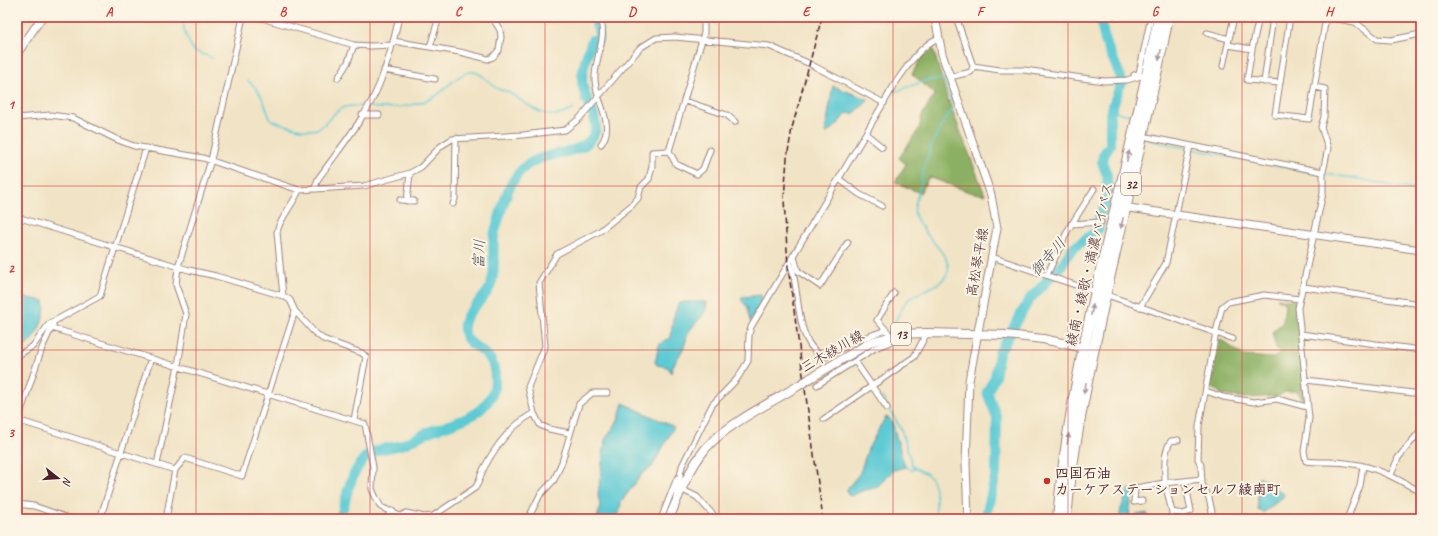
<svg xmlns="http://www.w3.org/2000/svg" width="1438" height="536" viewBox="0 0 1438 536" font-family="Caveat,'Klee One',sans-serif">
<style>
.forest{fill:#8cb064;stroke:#6b6848}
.water{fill:#5dcad4;stroke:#547480}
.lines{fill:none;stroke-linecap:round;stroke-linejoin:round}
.stream{stroke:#5dcad4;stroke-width:1.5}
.river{stroke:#5dcad4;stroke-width:10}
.street-casing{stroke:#9e8178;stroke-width:7}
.secondary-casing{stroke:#9e8178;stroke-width:9}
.primary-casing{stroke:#9e8178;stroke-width:10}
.highway-casing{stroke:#9e8178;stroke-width:12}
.street{stroke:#fff;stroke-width:5}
.secondary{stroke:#fff;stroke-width:7}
.primary{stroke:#fff;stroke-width:8}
.highway{stroke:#fff;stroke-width:10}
.rail{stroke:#4a1f2b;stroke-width:1.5;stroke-dasharray:6 3;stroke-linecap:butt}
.primary-bridge-casing{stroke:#9e8178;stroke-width:10;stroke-linecap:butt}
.primary-bridge{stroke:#fff;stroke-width:8}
.oneway{fill:#ae9aa0}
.grid{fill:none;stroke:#d62828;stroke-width:1;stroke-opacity:0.55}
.poi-dot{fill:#c8321e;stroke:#fcf5e5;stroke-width:1.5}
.labels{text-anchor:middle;stroke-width:4;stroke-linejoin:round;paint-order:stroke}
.shield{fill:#fcf5e5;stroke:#7f5f63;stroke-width:1}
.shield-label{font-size:13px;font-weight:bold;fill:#4a1f2b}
.street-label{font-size:14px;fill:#4a1f2b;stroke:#fcf5e5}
.poi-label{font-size:14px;font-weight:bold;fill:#4a1f2b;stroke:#fcf5e5;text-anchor:start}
.water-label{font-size:15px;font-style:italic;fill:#50525e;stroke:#fcf5e5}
.neatline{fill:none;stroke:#d62828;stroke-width:1.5}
.grid-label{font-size:13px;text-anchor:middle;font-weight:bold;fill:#d62828}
</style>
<rect width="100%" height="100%" fill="#fcf5e5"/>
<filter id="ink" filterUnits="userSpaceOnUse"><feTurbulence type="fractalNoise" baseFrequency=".025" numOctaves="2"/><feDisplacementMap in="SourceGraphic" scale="8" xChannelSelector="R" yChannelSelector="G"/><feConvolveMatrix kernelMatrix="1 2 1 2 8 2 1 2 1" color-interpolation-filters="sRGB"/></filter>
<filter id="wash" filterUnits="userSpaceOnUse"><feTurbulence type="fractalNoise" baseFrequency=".012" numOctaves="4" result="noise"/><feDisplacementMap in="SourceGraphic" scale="16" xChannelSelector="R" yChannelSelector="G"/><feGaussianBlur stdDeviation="0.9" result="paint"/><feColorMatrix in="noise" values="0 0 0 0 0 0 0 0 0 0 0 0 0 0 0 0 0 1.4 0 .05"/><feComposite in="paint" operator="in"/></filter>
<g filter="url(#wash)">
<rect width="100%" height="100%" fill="#f1e3c5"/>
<path class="forest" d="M933,48L947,97L985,195L969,192L929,177L920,193L895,182L906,164L899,158L919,129L922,115L935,94L912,74L920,60Z
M1277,298L1297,301L1296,309L1305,403L1297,391L1285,392L1278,396L1244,398L1223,395L1209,385L1220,339L1244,356L1274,358L1281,352L1276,348L1272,332L1283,322L1285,304Z"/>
<path class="water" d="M833,86L869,100L853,114L846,113L837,125L827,133L825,132L826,128Z
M761,295L762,301L750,322L747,307L741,299L743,297Z
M17,296L44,301C48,318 33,345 17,352Z
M684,302H707C707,315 695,322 689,332C687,335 686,340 685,344C682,354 673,362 671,373L668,367L657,365L655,362C660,349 654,343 671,338L673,319L678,304Z
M623,403L674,427L652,467L642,474L621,502L618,519H597L600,506L598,495L605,440L618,421Z
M888,417L892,422L905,467L894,470L876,488L864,490L851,496L848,495L847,489L860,473L868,449L885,418Z
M1259,476L1284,494L1283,497L1263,513L1258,510C1258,501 1257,486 1259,476Z
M1129,489L1133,490L1129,513L1131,516L1147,513L1148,519H1119L1121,509Z"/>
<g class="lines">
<path class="stream" d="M184,17C182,30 187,40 194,51L213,58
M248,81C261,90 265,104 270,119L273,121C285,124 300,131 312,130C324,130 330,115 339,110C345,105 359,106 366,107
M581,102L585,96
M370,107C389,110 419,106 436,96C445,90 462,69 474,72C482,73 490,83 496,88C500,91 506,90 510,93C531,106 547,125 573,109
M1111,111L1131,115
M1147,140L1187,148
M1191,149L1319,174
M1325,174L1354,178L1409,189H1416L1421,185
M891,330C894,324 903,304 907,301C917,290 943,288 948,271C952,255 920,233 915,215C913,207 917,199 919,191C925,162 933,131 954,108L944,79L927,80L894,92
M882,397L901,429L912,465C916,471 923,470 928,475C938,483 936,507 935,519
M905,466L912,470L914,469"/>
<path class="river" d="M340,519C346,499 349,477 363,460C372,448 388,449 401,445C412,441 421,435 431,431C455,422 479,419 492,395C497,384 496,363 487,355C480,348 468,344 465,335C458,313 483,304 490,287C497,270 492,253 494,236C495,229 498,222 500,215C506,194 513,171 534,161C550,153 568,154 583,146C613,126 581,103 582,79C582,66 588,53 592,40H598L599,33L594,17
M985,519L996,474L997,418L987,392L995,377L999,353L1029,300L1061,266L1071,250L1099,229V217L1106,202L1108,191L1107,175L1102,162L1103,155L1110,145V114L1121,83V77L1105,41L1100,17"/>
</g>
</g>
<g filter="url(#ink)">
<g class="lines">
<g class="street-casing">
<path id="street" d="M258,17L354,45L371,46L392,45
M600,17C608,39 594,58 595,80C596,102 616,125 601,144
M1259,17L1252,49L1247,80L1280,83
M1290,17L1275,115L1309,119L1326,17
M1325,17L1355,22L1377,39L1391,40L1421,34
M1207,33L1229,39
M393,41L460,52L488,59L493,57L499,50L501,37L500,30L492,17
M1228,45L1252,49
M430,47L439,17
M973,66L1000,70H1024L1104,81L1127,80L1141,76L1147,77
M1223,66L1234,17
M384,70L435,79
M1134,75L1139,73L1151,17
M950,77L971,72L973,66L956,17
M338,78L348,62L354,45
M1264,82L1273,17
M1315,87L1325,89L1324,117L1321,127L1328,148L1323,172V193L1298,308L1309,418L1304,451L1306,461C1321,463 1337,461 1353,464C1378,467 1399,480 1421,492
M685,101L727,115L735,122
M362,115H379
M17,118L50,115L73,118L118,140L134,146L203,158L299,190L364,186L410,173L421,167L441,146L452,139L523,135L565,130L579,119L640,48L656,38L675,37L769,46L808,63L884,103
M866,134L882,147
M1142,136L1323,172
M669,151L676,164L697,174L703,169L710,150
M839,179L859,194L882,206
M315,188L318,179C339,149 365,119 379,85C388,63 394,40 399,17
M400,200L414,201
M407,201L410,173
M453,204L455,199L456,138
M17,217L189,270L216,276L283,296
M1071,224L1101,222
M794,257L798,271L820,286L848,242
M992,257L1096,292
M790,263C801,287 793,347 826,357L855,341L886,330
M1047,275L1068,230L1094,189
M1304,287L1421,304
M1104,294L1233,339
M1140,307L1166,263L1190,146
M295,311L314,332L323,339L362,353L366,357L354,420
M52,328L365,424L373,467L372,489L377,500L381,507L406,519
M888,332L877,320L894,293
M1301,334L1421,350
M17,356L33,346L49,324L100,296L146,148
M855,361L875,348L890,342L888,337
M1306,380L1421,394
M817,385L855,361L887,408
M1206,391L1223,397L1254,402L1277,399L1307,407
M534,413L540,425L549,429L569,433
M824,419L914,357L927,333
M17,420L175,470L185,458L242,476L295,311L290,300L283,296L277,232C279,220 294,203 299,190
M18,420L42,348L53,325
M157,464L178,366L186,314L176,285L178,267L211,160L243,17
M1391,475L1398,458L1421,430
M681,489L697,497L717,519
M676,496L682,466L712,405L737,379L748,361L749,335L751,327L896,82C908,66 919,47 938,38
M1142,501L1134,502L1135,488L1165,483C1165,469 1163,452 1171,441L1178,440
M17,504L34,506L71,519
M1172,512L1183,514L1191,511L1185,481
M401,516L406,513L424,517L433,516L475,488C480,482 480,475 484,468C496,445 511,425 534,413L528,387L545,346L539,283L557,254L600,231L632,205L638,198L641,187L649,179L652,166V152L669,151L704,33V17
M100,519L151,358
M166,519L175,470
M528,519L540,495L554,480L562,462L579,404L592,393H607
M661,519L677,478
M1171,519L1172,512L1165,483L1202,479
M1210,519L1212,512L1209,498L1202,484L1201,465L1198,459L1199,426L1216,332L1222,307L1228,302L1264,295L1300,299
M1347,519L1360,486L1363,466"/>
</g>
<g class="secondary-casing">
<path id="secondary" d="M935,17L942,54L991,195L997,228L969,381L966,463L968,519
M17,54L42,17
M1122,207L1421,250
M387,519L392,512"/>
</g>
<g class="primary-casing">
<path id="primary" d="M809,379L871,342L899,334L927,333L1006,335L1043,339L1089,349
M669,519C679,494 689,469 706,448C727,424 770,403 798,386"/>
</g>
<g class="highway-casing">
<path id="highway" d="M1058,519C1072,348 1127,184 1159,17
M1066,519C1071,456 1084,395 1097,334C1119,228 1147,123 1168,17"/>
</g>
<use href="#street" class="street"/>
<use href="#secondary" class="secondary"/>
<use href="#primary" class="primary"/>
<use href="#highway" class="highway"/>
<path class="rail" d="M822,17L792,128L787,158L784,199L788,267L823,519"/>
<g class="primary-bridge-casing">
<path id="primary-bridge" d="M798,386L809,379"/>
</g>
<use href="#primary-bridge" class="primary-bridge"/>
</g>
<defs><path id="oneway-solid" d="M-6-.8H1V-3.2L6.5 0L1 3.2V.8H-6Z"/></defs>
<g class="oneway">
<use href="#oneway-solid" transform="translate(1160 55) rotate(101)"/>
<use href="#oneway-solid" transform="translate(1128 156) rotate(-77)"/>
<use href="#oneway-solid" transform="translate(1122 223) rotate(103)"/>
<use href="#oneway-solid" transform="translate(1092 310) rotate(-79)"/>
<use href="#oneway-solid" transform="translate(1085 388) rotate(101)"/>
<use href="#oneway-solid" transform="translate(1068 439) rotate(-81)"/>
</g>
</g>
<path class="grid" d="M196,17V519M370,17V519M545,17V519M719,17V519M893,17V519M1068,17V519M1242,17V519M17,186H1421M17,350H1421"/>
<circle class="poi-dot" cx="1047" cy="481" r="4"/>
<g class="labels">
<g class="shield">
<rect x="1121" y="173" width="20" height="22" rx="3"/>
<rect x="891" y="323" width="20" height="22" rx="3"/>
</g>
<g class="shield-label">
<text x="1131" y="189">32</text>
<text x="901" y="339">13</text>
</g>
<g class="street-label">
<text transform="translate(977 262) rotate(-80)" y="5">高松琴平線</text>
<text transform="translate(1089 264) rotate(-77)" y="5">綾南・綾歌・満濃バイパス</text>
<text transform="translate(832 351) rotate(-30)" y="5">三木綾川線</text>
</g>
<g class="poi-label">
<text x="1055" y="478">四国石油<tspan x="1055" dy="16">カーケアステーションセルフ綾南町</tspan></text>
</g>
<g class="water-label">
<text transform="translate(479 254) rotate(-88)" y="5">富川</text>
<text transform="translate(1048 257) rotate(-49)" y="5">御寺川</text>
</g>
</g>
<rect width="1438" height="536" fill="none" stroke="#fcf5e5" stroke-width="44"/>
<g transform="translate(58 478) rotate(107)" stroke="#fcf5e5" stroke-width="3" paint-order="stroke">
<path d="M0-3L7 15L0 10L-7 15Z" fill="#4a1f2b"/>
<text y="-6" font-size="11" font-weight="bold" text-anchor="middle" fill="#4a1f2b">N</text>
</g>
<rect x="22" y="22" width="1394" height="492" class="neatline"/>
<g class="grid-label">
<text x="109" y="16">A</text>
<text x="283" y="16">B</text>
<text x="458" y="16">C</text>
<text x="632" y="16">D</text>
<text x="806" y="16">E</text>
<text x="980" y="16">F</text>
<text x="1155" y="16">G</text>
<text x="1329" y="16">H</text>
<text x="11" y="109">1</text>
<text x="11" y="273">2</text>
<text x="11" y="437">3</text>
</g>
</svg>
